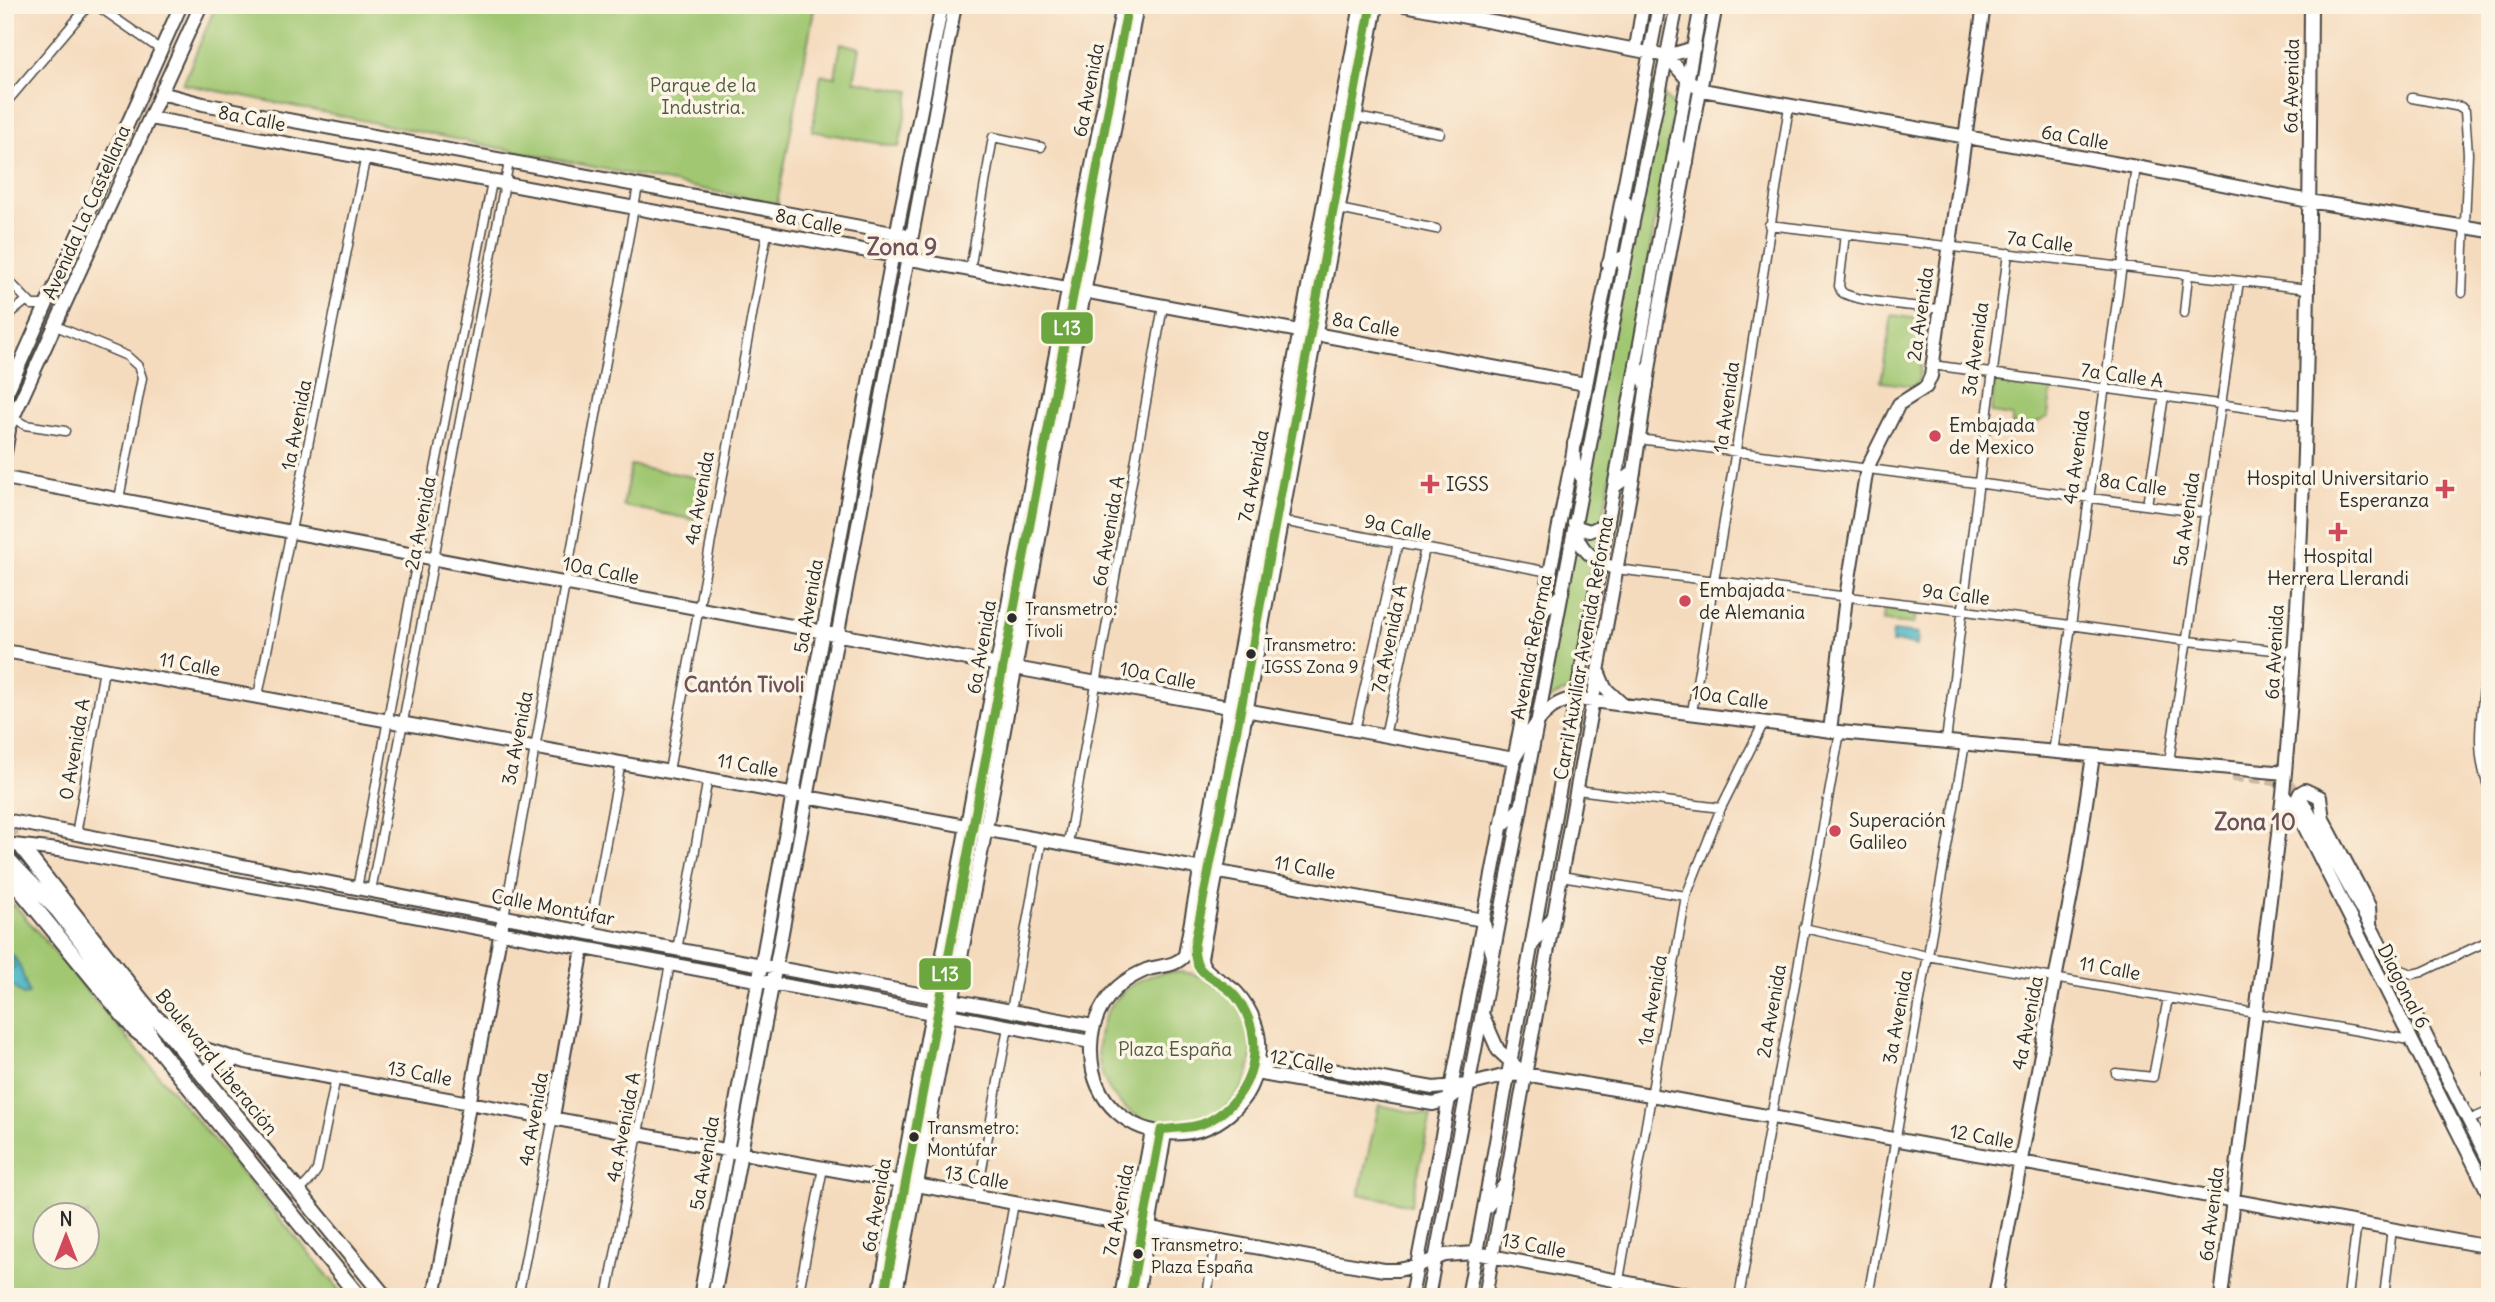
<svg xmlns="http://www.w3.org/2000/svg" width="2495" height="1302" viewBox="0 0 2495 1302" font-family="Delius,sans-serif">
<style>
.green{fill:#a1c772;stroke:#66794e;stroke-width:2;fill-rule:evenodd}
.water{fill:#45b2c2;stroke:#386e76;stroke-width:2}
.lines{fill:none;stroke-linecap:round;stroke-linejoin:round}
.secondary-tunnel{stroke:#cdb8a1;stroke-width:12;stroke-dasharray:12 6;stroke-linecap:butt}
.highway-tunnel{stroke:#cdb8a1;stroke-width:14;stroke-dasharray:14 7;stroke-linecap:butt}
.street-casing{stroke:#494541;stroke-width:11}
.secondary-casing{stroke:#494541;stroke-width:16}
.primary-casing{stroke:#494541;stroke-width:16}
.highway-casing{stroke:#494541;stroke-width:18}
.street{stroke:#fff;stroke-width:8}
.secondary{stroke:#fff;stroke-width:12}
.primary{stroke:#fff;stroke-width:12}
.highway{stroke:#fff;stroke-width:14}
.bus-1-casing{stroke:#fcf5e5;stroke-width:14}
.bus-1{stroke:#6ba63f;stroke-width:9}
.poi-dot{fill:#d1495b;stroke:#fcf5e5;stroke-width:2.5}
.bus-dot{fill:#2b2b2b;stroke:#fcf5e5;stroke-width:2.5}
.labels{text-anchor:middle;stroke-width:7;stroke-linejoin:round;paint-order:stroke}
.bus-label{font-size:17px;fill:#2b2b2b;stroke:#fcf5e5;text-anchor:start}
.park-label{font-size:19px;fill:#4e5a40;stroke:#fcf5e5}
.street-label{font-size:19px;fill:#2b2b2b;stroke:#fcf5e5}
.poi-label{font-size:19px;fill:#2b2b2b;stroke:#fcf5e5;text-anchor:start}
.neighbourhood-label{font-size:21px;font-weight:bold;fill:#6f525b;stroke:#fcf5e5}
.quarter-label{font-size:23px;font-weight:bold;fill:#6f525b;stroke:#fcf5e5}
.line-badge{stroke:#fcf5e5;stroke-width:2.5}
.badge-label{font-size:19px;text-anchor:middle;font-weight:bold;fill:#fff}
</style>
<rect width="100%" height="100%" fill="#fcf5e5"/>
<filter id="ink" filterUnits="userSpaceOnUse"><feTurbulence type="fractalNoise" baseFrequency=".0143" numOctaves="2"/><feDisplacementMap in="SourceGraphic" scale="14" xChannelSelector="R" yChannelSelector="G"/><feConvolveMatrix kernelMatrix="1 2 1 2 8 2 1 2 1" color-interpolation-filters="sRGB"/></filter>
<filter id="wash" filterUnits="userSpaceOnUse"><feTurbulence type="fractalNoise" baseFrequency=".00686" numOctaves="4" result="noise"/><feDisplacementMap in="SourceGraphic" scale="28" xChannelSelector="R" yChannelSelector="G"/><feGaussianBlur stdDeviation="1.57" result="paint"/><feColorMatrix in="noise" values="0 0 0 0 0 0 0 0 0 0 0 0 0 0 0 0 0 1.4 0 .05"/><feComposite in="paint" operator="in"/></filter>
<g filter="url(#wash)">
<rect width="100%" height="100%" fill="#f5dbbe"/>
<path class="green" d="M216,5H815L777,204L183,84Z
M841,43L860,48L854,81L910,91L899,147L812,131L821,75L835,77Z
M1653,84L1675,107L1575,679L1570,691C1550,694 1541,706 1531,722Z
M1892,315L1925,320L1919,380L1914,386L1881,382Z
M1995,377L2052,384L2048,416C2036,425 2027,427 2012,425V416L1991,413Z
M631,465L704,479L696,520L623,506Z
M1884,609L1916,613L1914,624L1883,621Z
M14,904L346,1297H5V914ZM46,1214H88V1256H46Z
M1098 1049a77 77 0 1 1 154 0a77 77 0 1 1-154 0Z
M1379,1105L1431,1116L1411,1205L1359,1194Z"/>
<path class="water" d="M1893,631L1918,634L1917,646L1900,642L1892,643Z
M5,949C21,958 23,978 29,994L23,995L5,980V969L9,970L15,967L9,955L5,954Z"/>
</g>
<g filter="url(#ink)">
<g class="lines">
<path class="secondary-tunnel" d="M2232,776C2255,778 2286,775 2300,797"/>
<path class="highway-tunnel" d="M5,827L23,849"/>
<g class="street-casing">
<path id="street" d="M96,5L161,50
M2412,98L2461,107L2465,111L2468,154L2462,293
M5,104L89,5
M1356,117L1440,133
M1339,209L1436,229
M1769,225L2308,289
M1845,234L1839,286C1841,290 1840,292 1845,294C1864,303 1918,306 1940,309
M970,270L993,137L1041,147
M5,277L32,305H47
M2184,313L2188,275
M5,318L26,301
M56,326L127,356L138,366L142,378L119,499
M1932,365L2307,416
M13,418L25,425L65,431
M1639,439L2206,513
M2147,505L2164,396
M1282,521L1549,572
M1616,569L1966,611L2188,641L2293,652
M2490,662L2486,671C2482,710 2473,754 2490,790
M258,696L365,160
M1692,712L1736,450L1789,106
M1355,730L1398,543
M1385,736L1425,548
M1946,741L2008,253
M2053,753L2136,167
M2169,762L2239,281
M669,771L767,233
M1577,790L1721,808
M76,835L104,669
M1068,843L1163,306
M1561,876L1686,896
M357,889L418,555L492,182
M371,891L509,162
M504,917L638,186
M1804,928L1927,956L2410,1040
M589,933L621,762
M677,950L708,778
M2390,965L2412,974L2422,972L2490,940
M1011,1011L1042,839
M2116,1073L2153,1077L2168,998
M2489,1075L2490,1077
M2469,1120L2490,1111
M299,1192L311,1179L317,1170L336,1077
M977,1196L1008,1027
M518,1297L553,1117
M607,1297L670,964
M798,1297L823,1168
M997,1297L1014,1203
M1207,1297L1215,1239
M1616,1297L1686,896L1721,808L1764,722
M1739,1297L1840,732
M1868,1297L1965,744
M2348,1297L2357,1222
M2384,1297L2392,1228"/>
</g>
<g class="secondary-casing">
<path id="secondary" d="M1404,5L1667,56L1694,48
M1636,48L1643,5
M1667,56L1687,79L1702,90L2136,167L2309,201L2490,231
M161,93L203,104L903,235
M150,118L1585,384
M5,397L181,5
M5,435L201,5
M5,453L9,430
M5,478L1015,668L1514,759C1529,735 1545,699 1577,699L1840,732L2285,773
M5,651L1483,920
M1598,671L1605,688L1621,703
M1830,731L1846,597L1867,468L1899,404L1926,387L1931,376L1984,5
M2283,794L2298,814L2490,1196
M2300,797L2370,925L2490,1163
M2297,799L2300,793L2305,790L2320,797L2323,819L2369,906L2370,923
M5,820L589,933L935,997
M5,844L66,851L932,1013
M157,1018L174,1027L189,1044L246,1062L1336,1262L1384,1270H1398L1417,1266L1445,1255L1476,1253L1700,1297
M1507,1075L1524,1074L1651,1095L2490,1247
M207,1079L208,1070L213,1065L232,1062
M553,1117L583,948
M434,1297L502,925
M700,1297L899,220L942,5
M714,1297L955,5
M1411,1297L1659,5
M1485,1297L1634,472L1653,343L1716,5
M1995,1297L2076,869L2093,756
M2221,1297L2283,794C2308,532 2309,268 2311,5"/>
</g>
<g class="primary-casing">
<path id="primary" d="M1361,5L1229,708L1185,955C1176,967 1160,965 1146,970C1132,976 1117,985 1108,998C1096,1014 1090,1032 1091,1052C1093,1157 1250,1164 1259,1052C1261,1031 1251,1009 1237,993C1227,982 1202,974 1201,958L1376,5
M1676,141L1687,162
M1622,195L1633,219
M1608,264L1626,256
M1636,364L1647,386
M1574,443C1573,458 1573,466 1583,479
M1614,487L1634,472
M1574,523L1580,528L1590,531L1608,523
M1575,527C1578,550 1595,561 1616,569
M1542,611L1561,595
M1500,828L1521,807
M1483,920L1492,953
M1533,944L1554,916
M946,999L1093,1026
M943,1014L1091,1042
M1483,1016L1498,1050L1524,1074
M1256,1073L1269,1063L1281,1061L1433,1088L1468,1085L1507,1075
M1256,1073L1433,1104L1448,1100L1468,1085
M1486,1208L1506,1183
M879,1297L1025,514L1123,5
M895,1297L986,828L1137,5
M1121,1297L1152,1131
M1137,1297L1165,1134
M1428,1297L1626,256L1677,5
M1468,1297L1701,5"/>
</g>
<g class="highway-casing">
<path id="highway" d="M23,849L139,997L385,1297
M5,856L58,911L144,1023L154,1042
M5,871L135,1030L156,1046L359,1297"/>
</g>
<use href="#street" class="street"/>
<use href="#secondary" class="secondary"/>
<use href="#primary" class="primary"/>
<use href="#highway" class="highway"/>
<g class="bus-1-casing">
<path id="bus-1" d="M884,1297L1128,5
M1130,1297L1161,1130C1177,1127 1194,1129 1209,1121C1255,1097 1269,1038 1236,997C1219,975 1194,981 1194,946L1243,698L1371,5"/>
</g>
<use href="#bus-1" class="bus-1"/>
</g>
</g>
<g class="poi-dot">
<circle cx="1935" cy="436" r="7"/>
<path d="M1426.5 473.5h7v7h7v7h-7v7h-7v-7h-7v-7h7z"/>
<path d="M2441.5 478.5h7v7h7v7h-7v7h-7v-7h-7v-7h7z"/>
<path d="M2334.5 521.5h7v7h7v7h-7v7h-7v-7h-7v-7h7z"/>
<circle cx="1685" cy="601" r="7"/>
<circle cx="1835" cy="831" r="7"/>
</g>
<g class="bus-dot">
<circle cx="1012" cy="618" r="6"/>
<circle cx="1251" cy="654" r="6"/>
<circle cx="914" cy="1137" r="6"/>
<circle cx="1138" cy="1254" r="6"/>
</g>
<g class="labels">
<g class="bus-label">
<text x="1025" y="615">Transmetro:<tspan x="1025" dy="22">Tívoli</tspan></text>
<text x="1264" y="651">Transmetro:<tspan x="1264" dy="22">IGSS Zona 9</tspan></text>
<text x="927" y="1134">Transmetro:<tspan x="927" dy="22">Montúfar</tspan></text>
<text x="1151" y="1251">Transmetro:<tspan x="1151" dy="22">Plaza España</tspan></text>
</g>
<g class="park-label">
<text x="703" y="92">Parque de la<tspan x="703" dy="22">Industria.</tspan></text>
<text x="1175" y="1056">Plaza España</text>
</g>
<g class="street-label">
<text transform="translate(2291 86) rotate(-89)" y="7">6a Avenida</text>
<text transform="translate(1088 90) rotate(-79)" y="7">6a Avenida</text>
<text transform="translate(252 118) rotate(11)" y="7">8a Calle</text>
<text transform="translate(2075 137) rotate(10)" y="7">6a Calle</text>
<text transform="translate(86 212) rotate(-66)" y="7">Avenida La Castellana</text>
<text transform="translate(809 221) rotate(11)" y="7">8a Calle</text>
<text transform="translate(2040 241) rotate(7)" y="7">7a Calle</text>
<text transform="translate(1920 314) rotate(-82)" y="7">2a Avenida</text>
<text transform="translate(1366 324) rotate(10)" y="7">8a Calle</text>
<text transform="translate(1975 349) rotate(-82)" y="7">3a Avenida</text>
<text transform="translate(2122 375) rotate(8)" y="7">7a Calle A</text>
<text transform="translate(1726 407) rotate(-82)" y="7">1a Avenida</text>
<text transform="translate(296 425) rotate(-79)" y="7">1a Avenida</text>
<text transform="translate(2076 457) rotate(-82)" y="7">4a Avenida</text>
<text transform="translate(1253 476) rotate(-79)" y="7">7a Avenida</text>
<text transform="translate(2133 484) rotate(8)" y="7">8a Calle</text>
<text transform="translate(699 498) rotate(-80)" y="7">4a Avenida</text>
<text transform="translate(2186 519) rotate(-82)" y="7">5a Avenida</text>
<text transform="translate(420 523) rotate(-79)" y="7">2a Avenida</text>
<text transform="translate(1398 527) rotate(11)" y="7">9a Calle</text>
<text transform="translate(1108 531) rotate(-80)" y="7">6a Avenida A</text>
<text transform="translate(601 570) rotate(11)" y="7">10a Calle</text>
<text transform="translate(1956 594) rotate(7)" y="7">9a Calle</text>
<text transform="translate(808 606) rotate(-80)" y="7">5a Avenida</text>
<text transform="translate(1389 639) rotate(-78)" y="7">7a Avenida A</text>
<text transform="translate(981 647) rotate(-80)" y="7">6a Avenida</text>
<text transform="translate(1531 647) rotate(-79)" y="7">Avenida Reforma</text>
<text transform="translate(1583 648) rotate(-80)" y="7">Carril Auxiliar Avenida Reforma</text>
<text transform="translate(2274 652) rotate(-87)" y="7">6a Avenida</text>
<text transform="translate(190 664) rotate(10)" y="7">11 Calle</text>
<text transform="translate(1158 675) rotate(11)" y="7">10a Calle</text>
<text transform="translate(1730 697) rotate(8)" y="7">10a Calle</text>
<text transform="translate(517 738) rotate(-79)" y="7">3a Avenida</text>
<text transform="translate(74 749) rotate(-80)" y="7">0 Avenida A</text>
<text transform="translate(748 765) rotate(10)" y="7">11 Calle</text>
<text transform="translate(1305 867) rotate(10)" y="7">11 Calle</text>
<text transform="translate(553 907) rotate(11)" y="7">Calle Montúfar</text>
<text transform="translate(2110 968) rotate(10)" y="7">11 Calle</text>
<text transform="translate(2404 986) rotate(63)" y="7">Diagonal 6</text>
<text transform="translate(1652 1000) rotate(-80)" y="7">1a Avenida</text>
<text transform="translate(1771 1011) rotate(-80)" y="7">2a Avenida</text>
<text transform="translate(1897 1017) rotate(-80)" y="7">3a Avenida</text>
<text transform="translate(2027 1023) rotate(-79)" y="7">4a Avenida</text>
<text transform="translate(1302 1061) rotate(10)" y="7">12 Calle</text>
<text transform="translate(217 1062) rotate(51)" y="7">Boulevard Liberación</text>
<text transform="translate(420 1073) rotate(11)" y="7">13 Calle</text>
<text transform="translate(533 1119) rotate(-80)" y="7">4a Avenida</text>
<text transform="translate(623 1127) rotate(-79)" y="7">4a Avenida A</text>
<text transform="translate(1982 1136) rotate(10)" y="7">12 Calle</text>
<text transform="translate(704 1163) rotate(-80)" y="7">5a Avenida</text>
<text transform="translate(977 1177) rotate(10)" y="7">13 Calle</text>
<text transform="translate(876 1205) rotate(-80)" y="7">6a Avenida</text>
<text transform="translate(1118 1210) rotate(-79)" y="7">7a Avenida</text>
<text transform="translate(2211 1214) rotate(-83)" y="7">6a Avenida</text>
<text transform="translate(1534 1245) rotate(11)" y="7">13 Calle</text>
</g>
<g class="poi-label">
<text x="1949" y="432">Embajada<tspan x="1949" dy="22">de Mexico</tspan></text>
<text x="2429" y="485" text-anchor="end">Hospital Universitario<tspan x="2429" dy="22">Esperanza</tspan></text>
<text x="1446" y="491">IGSS</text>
<text x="2338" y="563" text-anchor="middle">Hospital<tspan x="2338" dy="22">Herrera Llerandi</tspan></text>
<text x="1699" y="597">Embajada<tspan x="1699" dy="22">de Alemania</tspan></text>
<text x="1849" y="827">Superación<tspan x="1849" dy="22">Galileo</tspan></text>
</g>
<g class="neighbourhood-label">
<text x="744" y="692">Cantón Tivoli</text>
</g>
<g class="quarter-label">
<text x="902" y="255">Zona 9</text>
<text x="2255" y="830">Zona 10</text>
</g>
</g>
<g class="line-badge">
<rect x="1040" y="311" width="54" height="34" rx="7" fill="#6ba63f"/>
<rect x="918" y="957" width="54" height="34" rx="7" fill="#6ba63f"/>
</g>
<g class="badge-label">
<text x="1067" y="335">L13</text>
<text x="945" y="981">L13</text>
</g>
<rect width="2495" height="1302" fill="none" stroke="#fcf5e5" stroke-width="28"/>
<g transform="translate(66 1236)"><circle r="33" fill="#fcf5e5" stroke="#a8a49b" stroke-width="2"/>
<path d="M0-5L12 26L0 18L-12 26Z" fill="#d1495b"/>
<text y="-10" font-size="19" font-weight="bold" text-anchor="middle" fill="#2b2b2b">N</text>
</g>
</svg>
